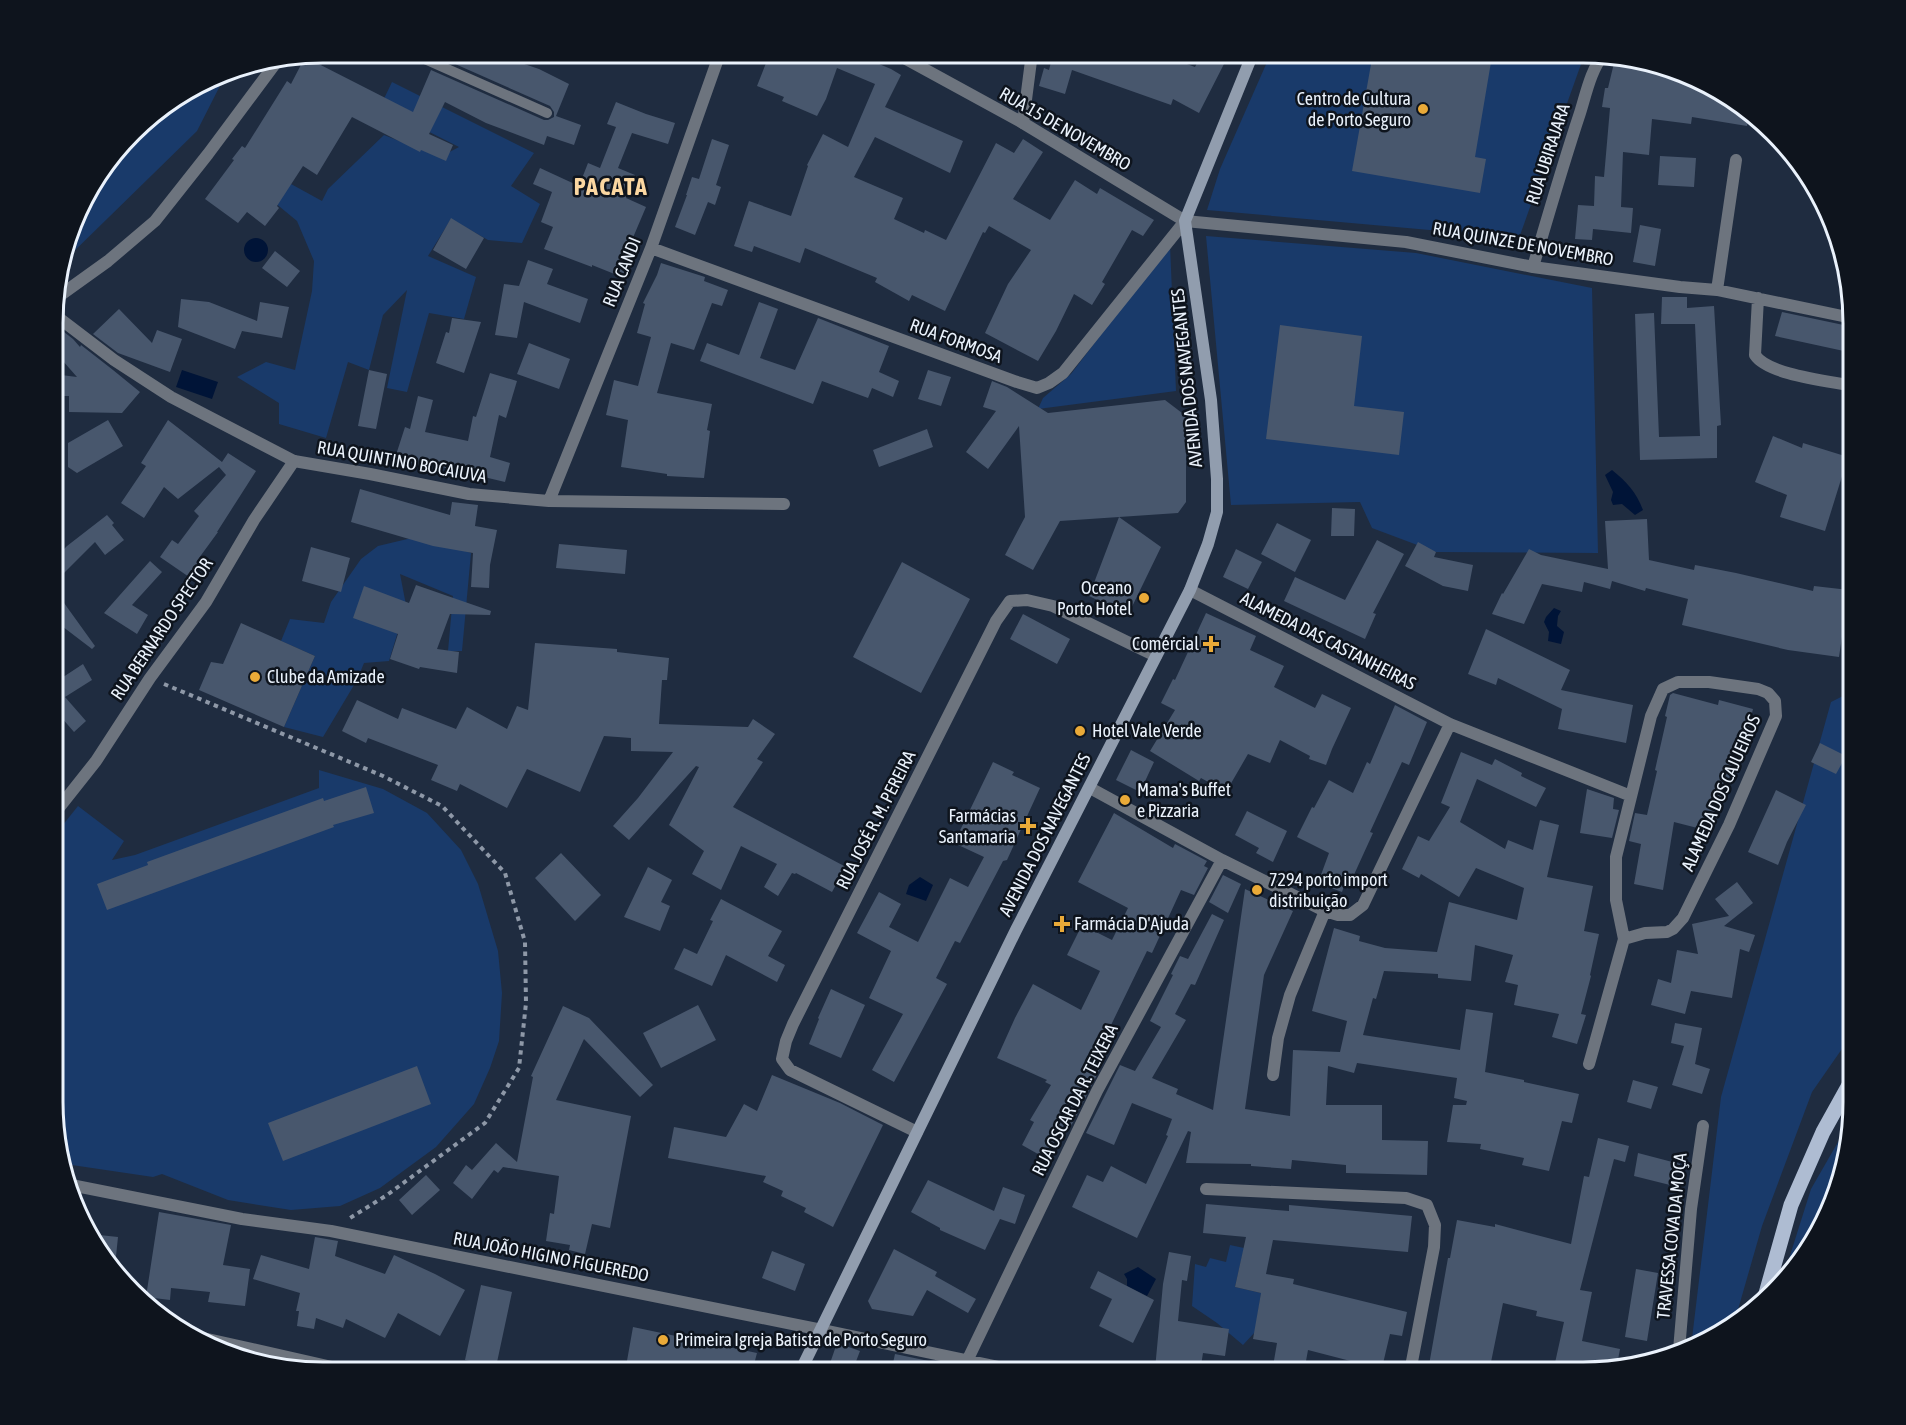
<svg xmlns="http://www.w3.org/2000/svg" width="1906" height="1425" viewBox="0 0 1906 1425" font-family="'Asap Condensed',sans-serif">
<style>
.green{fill:#193a6a}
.water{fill:#001437}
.building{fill:#48576d}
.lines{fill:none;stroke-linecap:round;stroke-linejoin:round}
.path{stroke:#8e98a7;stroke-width:4;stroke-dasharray:4.5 4.5;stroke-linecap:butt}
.service{stroke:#6d747e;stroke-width:10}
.minor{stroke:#6d747e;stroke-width:12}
.tertiary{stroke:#6d747e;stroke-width:12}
.secondary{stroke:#919dae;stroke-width:12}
.primary{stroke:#aebcd2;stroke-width:15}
.poi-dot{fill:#eaaa38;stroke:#0e141d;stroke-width:2}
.labels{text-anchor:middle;stroke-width:5;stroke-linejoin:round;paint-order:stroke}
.poi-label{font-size:18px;fill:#eaf2fc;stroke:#0e141d;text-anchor:start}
.street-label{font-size:18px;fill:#eaf2fc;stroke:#0e141d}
.district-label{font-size:24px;font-weight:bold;letter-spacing:1.5px;fill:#fbd7a1;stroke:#0e141d}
.rim{fill:none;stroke:#eaf2fc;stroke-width:3}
</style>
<rect width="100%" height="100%" fill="#1f2c40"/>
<path class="green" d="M1271,53H1585L1519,238L1207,210L1220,169Z
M227,72L197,131L63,262L89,188L145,119Z
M392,82L534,153L511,186L540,204L522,243L488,240L451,219L428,256L476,277L464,319L429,313L407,392L387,388L407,290L383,315L369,370L348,362L326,438L279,424V403L237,377L266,362L295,370L312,291L314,261L297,221L274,202L291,184L322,201L328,189L384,135L440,157L459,147L380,107Z
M1206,236L1416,253L1592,288L1598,553L1436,552L1372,528L1360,502L1231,505Z
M1170,244L1176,391L1038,409L1043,398L1071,374Z
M420,536L471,553L462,651H448L453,596L400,574L406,605L389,661L364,663L357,680L323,737L284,727L315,656L281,641L290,619L324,623L331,602L361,559L378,546Z
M1853,691V1033L1812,1092L1762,1226L1735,1320L1702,1345L1691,1347L1721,1097L1831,702Z
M319,770L383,789L427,813L461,850L478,884L498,951L502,993L499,1041L490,1068L474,1104L436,1147L380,1188L340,1206L291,1210L228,1200L162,1174L153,1177L65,1164L53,1120L54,836L78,806L124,841L112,860L135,855L319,788Z
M1853,1116L1833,1206L1787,1280L1781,1284L1811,1189Z
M1230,1245L1244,1248L1235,1287L1261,1293L1255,1332L1243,1345L1217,1323L1192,1306L1195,1264L1206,1267L1210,1258L1226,1262Z"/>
<path class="water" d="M244 250a12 12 0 1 1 24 0a12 12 0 1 1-24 0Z
M182,370L218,382L212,399L176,387Z
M1612,470C1627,482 1636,492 1643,510L1635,515L1622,504L1613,505L1611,500L1613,492L1605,475Z
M1554,608L1561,611L1558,616L1557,626L1564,632L1561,644L1548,641L1549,632L1544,622L1546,617Z
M920,877L933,885L926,901L906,894L909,885Z
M1138,1267L1156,1279L1147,1296L1127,1286V1279L1124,1274Z"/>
<path class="building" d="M439,53H492L539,69L569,84L556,116L581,125L574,145L547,136L544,145L486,123L445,102L429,134L453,145L446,161L421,150L420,152L352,117L317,175L303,166L277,206L279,208L265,226L247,212L238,223L205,199L234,160L232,159L242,146L245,148L287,81L291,84L305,57L413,112L431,70L544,120H548L554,117V112L550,106L437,56Z
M770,53H853L891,69L901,75L885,107L963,141L950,173L875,137L854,177L903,198L894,219L924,233L925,230L946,240L996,143L1014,153L1023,139L1043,152L1013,199L1050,220L1075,180L1097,194L1100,188L1154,220L1143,236L1132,230L1102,282L1105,284L1092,305L1074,294L1056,331L1038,361L985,333L1008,284L1031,250L989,226L985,233L983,232L945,311L912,295L909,301L875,282L877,278L805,248L800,263L754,246L752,252L734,246L749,201L791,216L808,166L807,165L823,134L848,147L875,84L837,68L826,99L817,116L782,101L784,97L757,86Z
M1040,53H1157L1195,67L1202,53L1224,64L1199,113L1173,99L1171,105L1072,70L1065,94L1039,86L1044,68L1049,70L1051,62L1040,57Z
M1373,53H1439L1491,62L1475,157L1486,159L1480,193L1352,171Z
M1614,63L1642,70L1643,63L1686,73L1750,112L1747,126L1692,117L1691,124L1652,119L1649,155L1623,152L1621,207L1633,208L1631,233L1593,229L1592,240L1575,239L1578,205L1594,206L1595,176L1604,177L1610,108L1602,107L1605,88H1608Z
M616,102L646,114L675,123L668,144L632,133L618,168L635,175L626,198L646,207L626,254L631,256L622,277L592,265V267L544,249L553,227L541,222L552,192L533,184L540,168L579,186L588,163L600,168L616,127L607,124Z
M712,139L729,145L716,185L721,187L715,205L708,202L695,235L675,227L687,195H686L692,177L699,179Z
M1660,156L1696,158L1694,187L1658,185Z
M451,218L484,238L466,269L433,250Z
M1640,225L1661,229L1655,266L1633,262Z
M275,251L300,271L287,287L262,268Z
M528,260L553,269L547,284L588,299L580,323L524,302L517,338L495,335L504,284L519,286Z
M661,263L705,277L704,281L728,290L722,306L712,303L694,350L671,343L657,393L712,404L707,430L710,431L704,478L667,476V474L621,467L628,420L606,415L614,380L638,386L651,337L637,333L645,304L643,303L657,275Z
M1662,297H1687V308L1714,306L1721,425L1717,426V458L1640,460L1635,314L1654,313L1659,437L1700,436L1695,324H1661Z
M181,299L209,302L257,321L260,302L289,307L282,338L242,331L235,349L178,327Z
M759,302L778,309L760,358L795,370L818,318L889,346L879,372L899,381L893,397L872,388L868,398L822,381L813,404L700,361L707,343L739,355Z
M119,309L152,343L157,330L182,339L170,372L118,353L93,334Z
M1782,312L1853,327V353L1775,336Z
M452,318L481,322L464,373L436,363L446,332L449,333Z
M55,325L73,339L80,347L81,345L113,370L140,392L122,413L69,412V396H60L61,375L77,377L55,352Z
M1280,325L1362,336L1354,406L1404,412L1399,455L1266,439Z
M529,343L570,359L559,389L517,374Z
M369,370L387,374L376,429L358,426Z
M928,370L951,377L941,406L918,399Z
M490,373L517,381L506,418L499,415L490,457L510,463L505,482L425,463L424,467L395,458L405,427L410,429L418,396L433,400L425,432L468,441L473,416L476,417Z
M992,381L1007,387L1048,413L1165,400L1186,416V502L1178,513L1060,521L1033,570L1005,555L1025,517L1019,426L988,469L966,452L996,411L983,407Z
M108,420L123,446L77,473L68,467V443Z
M168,420L222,462L228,453L256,471L217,532H218L199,558L204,561L192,579L160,557L172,540L178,544L199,516L194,511L226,475L219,467L178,499L164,487L144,518L121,503L146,466L141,463Z
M927,429L933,447L879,467L873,450Z
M1773,436L1802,448L1803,443L1848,457L1825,531L1780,517L1787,495L1755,482Z
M360,489L450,515L452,502L478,505L475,526L497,530L490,565L489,588L471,587L473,553L433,546L351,522Z
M1332,508L1355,509L1354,536H1331Z
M107,515L114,523L112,525L124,540L105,555L95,542L54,583V559L67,546Z
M1119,517L1161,547L1128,615L1089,596Z
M1647,519L1649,560L1694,570L1695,565L1736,573L1813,591L1814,586L1849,590L1839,657L1788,650L1682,625L1688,599L1646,588L1645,591L1612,581L1610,589L1584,582L1582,592L1542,584L1524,624L1492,614L1502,593L1503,594L1529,549L1541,555L1608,569L1605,521Z
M1277,523L1311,540L1295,572L1261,554Z
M1377,540L1404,554L1373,613L1376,614L1365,639L1284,601L1295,577L1345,600Z
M1418,542L1436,552L1434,557L1473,565L1468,591L1443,586L1405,566Z
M559,544L627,550L625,574L556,568Z
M311,547L350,558L341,592L302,581Z
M1236,549L1262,562L1248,589L1223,577Z
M150,561L162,572L132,605L148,615L137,634L104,613Z
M902,562L970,599L921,693L853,657Z
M416,585L491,611L490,615L450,614L437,649L459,652L457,673L420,667L419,669L390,659L398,634L353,618L364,586L409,603Z
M54,589L95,646L92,649L54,620Z
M1206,613L1256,636L1250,650L1284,666L1274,687L1315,708L1322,694L1351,708L1332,749L1326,765L1309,759L1310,756L1280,740L1270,763L1248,754L1226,792L1201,778L1199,781L1150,751L1175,710L1161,703L1173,679L1175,680Z
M1023,614L1070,639L1057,664L1010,639Z
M241,623L315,656L284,727L199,690L211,662L223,664Z
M1486,629L1570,670L1561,690L1633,705L1626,743L1558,729L1562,709L1498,678L1496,685L1468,674Z
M535,643L617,649V652L669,658L667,680H662L659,724L748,727L753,719L775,734L757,759L763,762L733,807L846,867L832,892L796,873L795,874L792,873L778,896L764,887L777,864L741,846L721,890L692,874L704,851L669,825L699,767L696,766L629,840L613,826L638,798L673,752L631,751V738L604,736L580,792L527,769L507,808L460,784L457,791L431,780L438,765L368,738L366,743L342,731L357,700L398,719L402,708L456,729L467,707L507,729L517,706L528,710Z
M83,664L92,680L65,697L86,721L74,732L54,709V683Z
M1673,693L1718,705L1719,700L1753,709L1747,733L1740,731L1727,787L1725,786L1713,832L1674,822L1663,890L1634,884L1641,844L1629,841L1635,813L1647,815L1657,771L1655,770L1667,717L1665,716L1670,695Z
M1395,705L1427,722L1409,765L1402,762L1370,832L1373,833L1352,879L1347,877L1342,892L1318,883L1329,853L1297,837L1312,807L1314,808L1329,780L1353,793L1367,762L1370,764Z
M1820,743L1846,756L1836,774L1811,762Z
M1131,750L1154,762L1140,792L1116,780Z
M1461,752L1492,765L1495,759L1522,773L1521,776L1546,788L1536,807L1477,779L1460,822L1505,849L1508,840L1533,850L1540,820L1559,825L1547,877L1593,886L1584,931L1599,934L1590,975L1591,976L1581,1014L1586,1015L1577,1044L1552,1037L1559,1014L1514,1005L1518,985L1505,982L1513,955L1475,945L1471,981L1438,978V974L1384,971L1376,999L1373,998L1363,1035L1460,1050L1466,1009L1493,1013L1485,1072L1524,1080V1082L1579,1094L1572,1123L1562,1121L1549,1171L1522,1165L1524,1158L1480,1149L1481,1144L1447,1142L1453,1105H1466L1467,1101L1454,1098L1457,1078L1357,1063L1354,1073L1328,1066L1326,1105H1382V1140L1428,1141L1427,1175L1346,1173V1165L1292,1160L1291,1169L1251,1166V1164L1186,1163L1191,1132L1188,1131L1137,1238L1072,1207L1087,1175L1103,1182L1111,1166L1146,1184L1168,1136L1166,1135L1172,1119L1132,1103L1114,1145L1086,1133L1120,1065L1135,1071L1161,1027L1150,1021L1173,975L1171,974L1180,956L1188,959L1212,914L1224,920L1195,985L1191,984L1175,1014L1186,1020L1152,1078L1178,1089L1176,1094L1213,1110L1245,889L1293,911L1264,975L1245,1109L1290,1116L1293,1050L1340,1052L1347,1021L1312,1011L1334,928L1360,936L1359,941L1385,948L1437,952L1449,902L1517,920L1524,888L1476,868L1459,897L1421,874L1419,878L1402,869L1418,836L1429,841L1450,807L1441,803Z
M993,762L1014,772L1012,775L1040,788L1007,860L1003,861L960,943L955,941L936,978L947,984L894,1082L872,1070L903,1014L869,998L891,951L857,933L879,892L901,904L889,927L918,942L950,878L968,887L984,857L954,843Z
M366,787L374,813L333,825L334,827L107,910L97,884L148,865L147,862L323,798L324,801Z
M1587,789L1614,798L1613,809L1619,810L1612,838L1580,833Z
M1776,790L1806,805L1787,842L1778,865L1748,852Z
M1247,811L1287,831L1273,862L1256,853L1259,848L1235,835Z
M1114,813L1173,848L1175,844L1207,861L1204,866L1208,868L1194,895L1181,890L1152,953L1147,951L1096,1056L1105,1059L1071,1126L1065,1123L1045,1158L1022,1145L1034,1122L1030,1120L1051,1085L1045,1082L1047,1080L997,1058L1015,1018L1033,984L1081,1010L1100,971L1067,955L1082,925L1112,940L1128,908L1078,882Z
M561,853L601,895L575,921L535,878Z
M648,867L672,880L661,902L670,906L660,931L624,917Z
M1223,875L1241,884L1228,913L1209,902Z
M1737,882L1753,903L1724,926L1755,935L1749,952L1740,949L1732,998L1691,991L1685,1014L1651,1005L1658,979L1671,983L1677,950L1698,954L1692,924L1729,916L1715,899Z
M721,899L782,931L768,956L785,965L777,982L726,955L712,986L674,969L684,948L697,954L713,921L710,920Z
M831,989L865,1005L841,1058L809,1044L819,1019L818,1018Z
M698,1005L716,1040L661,1068L643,1033Z
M563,1006L589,1018L653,1085L640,1097L584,1039L556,1100L631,1116L610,1228L592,1224L585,1254L569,1250L570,1245L546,1241L550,1213L554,1214L559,1176L503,1167L498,1173L494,1170L472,1199L453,1183L466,1165L472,1170L496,1143L517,1162L533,1077L531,1076Z
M1675,1023L1702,1028L1695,1064L1710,1069L1702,1094L1672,1085L1684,1046L1671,1043Z
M417,1066L431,1104L283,1161L268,1123Z
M772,1075L840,1103L883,1125L833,1227L804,1212L806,1208L781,1196L783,1191L763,1182L766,1176L668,1158L674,1127L726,1137L744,1104L757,1111Z
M1633,1080L1658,1087L1651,1109L1627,1102Z
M1598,1138L1629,1146L1625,1162L1614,1159L1580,1290L1592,1292L1582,1341L1620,1349L1617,1365L1583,1372H1553L1564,1322L1536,1316L1537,1311L1503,1303L1489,1372L1429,1365L1448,1258H1450L1457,1220L1495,1227V1224L1571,1244L1584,1176L1589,1177Z
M1638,1153L1680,1164L1674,1186L1634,1176Z
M426,1175L440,1190L412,1215L399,1200Z
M928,1180L994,1211L1003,1187L1025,1195L1015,1224L1000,1219L985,1250L940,1230V1228L911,1212Z
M1206,1204L1289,1211V1205L1412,1216L1408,1252L1273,1240L1266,1274L1294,1279L1293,1284L1407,1312L1402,1336L1390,1334L1381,1372H1360L1362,1364L1308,1350L1304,1372H1272L1277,1343L1253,1339L1261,1293L1235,1287L1246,1237L1203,1233Z
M159,1212L231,1225L223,1265L250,1269L245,1306L208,1302L210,1292L171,1288L170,1300L146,1297Z
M90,1234L118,1237L115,1266L103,1251Z
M315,1237L338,1241L335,1256L385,1274L394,1255L435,1274L465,1290L440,1336L398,1313L385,1338L346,1319L343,1328L316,1318L314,1329L297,1326L299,1311H296L300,1293L253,1279L261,1255L309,1269Z
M894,1249L937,1272L935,1276L976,1299L968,1313L927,1290L913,1316L872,1309L868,1301Z
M772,1251L805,1264L795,1291L762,1278Z
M1169,1252L1191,1256L1187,1281L1182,1280L1178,1321L1229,1329L1225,1356L1203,1353L1200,1372H1176V1370L1155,1369L1163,1284Z
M1636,1269L1658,1273L1647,1341L1625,1337Z
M1098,1271L1154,1300L1133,1343L1099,1326L1112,1299L1090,1288Z
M481,1285L512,1292L496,1367L465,1360Z
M633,1327L757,1353L752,1372H625Z
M837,1343L860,1351L852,1372H827Z
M895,1354L953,1366V1372H891Z"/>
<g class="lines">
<path class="path" d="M164,684L383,776L442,806L505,873L525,942L526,1003L519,1068L485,1123L387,1195L350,1218"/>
<path class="service" d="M411,53L547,113"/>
<path class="minor" d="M1023,123L1032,53
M651,248L1017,382L1037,388L1049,383L1063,373L1185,221L1406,242L1533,267L1680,287L1717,290L1852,318
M1533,267C1548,216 1563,164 1580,113C1586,94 1591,69 1604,54
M1717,290L1736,160
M1758,298L1755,355C1768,375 1829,381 1853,386
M294,461L370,474L469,494L549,501L784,504
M549,501L651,248L720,53
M1190,590L1450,724L1631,796
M1090,788L1222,860L1325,911L1338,915H1350L1363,905L1450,724
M1589,1064L1624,939L1616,900V857L1651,716L1663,689L1678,682H1709L1758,689L1768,693L1775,701L1776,716L1729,825L1683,918L1673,929L1667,932L1645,933L1624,939
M1273,1075L1278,1038L1290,995L1325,911
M917,1132L790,1070L782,1059L786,1041L793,1024L996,621L1010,601L1027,600L1053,606L1156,656
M71,1185L242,1219L331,1231L822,1330L1022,1372
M1206,1189L1406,1198L1427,1205L1435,1225L1434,1247L1410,1372
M194,1336L354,1372
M1679,1350L1691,1209L1703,1126
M967,1361L1097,1091L1222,860"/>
<path class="tertiary" d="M895,53L1023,123L1185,221
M55,299L108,261L155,221L208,154L278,60
M54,814L96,761L150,678L206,602L254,520L294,461L171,397L114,360L55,315"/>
<path class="secondary" d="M800,1372L1016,930L1190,590L1208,544L1217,512V479L1211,400L1185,221L1253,53"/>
<path class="primary" d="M1765,1297L1791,1205L1823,1132L1853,1078"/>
</g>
<g class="poi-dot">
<circle cx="1423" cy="109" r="6"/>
<circle cx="1144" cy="598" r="6"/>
<path d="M1208 635h6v6h6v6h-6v6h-6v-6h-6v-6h6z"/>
<circle cx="255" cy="677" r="6"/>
<circle cx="1080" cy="731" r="6"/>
<circle cx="1125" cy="800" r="6"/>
<path d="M1025 817h6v6h6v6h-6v6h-6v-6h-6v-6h6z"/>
<circle cx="1257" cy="890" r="6"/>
<path d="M1059 915h6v6h6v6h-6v6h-6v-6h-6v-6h6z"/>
<circle cx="663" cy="1340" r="6"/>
</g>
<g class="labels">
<g class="poi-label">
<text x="1411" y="105" text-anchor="end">Centro de Cultura<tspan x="1411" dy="21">de Porto Seguro</tspan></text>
<text x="1132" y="594" text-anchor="end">Oceano<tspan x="1132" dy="21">Porto Hotel</tspan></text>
<text x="1199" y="650" text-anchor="end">Comércial</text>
<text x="267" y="683">Clube da Amizade</text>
<text x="1092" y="737">Hotel Vale Verde</text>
<text x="1137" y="796">Mama's Buffet<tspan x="1137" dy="21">e Pizzaria</tspan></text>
<text x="1016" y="822" text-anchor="end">Farmácias<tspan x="1016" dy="21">Santamaria</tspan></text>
<text x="1269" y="886">7294 porto import<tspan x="1269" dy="21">distribuição</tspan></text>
<text x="1074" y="930">Farmácia D'Ajuda</text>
<text x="675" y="1346">Primeira Igreja Batista de Porto Seguro</text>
</g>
<g class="street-label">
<text transform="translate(1065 129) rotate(30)" y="6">RUA 15 DE NOVEMBRO</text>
<text transform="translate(1548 154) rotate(-72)" y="6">RUA UBIRAJARA</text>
<text transform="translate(1523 244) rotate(10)" y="6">RUA QUINZE DE NOVEMBRO</text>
<text transform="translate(622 272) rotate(-68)" y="6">RUA CANDI</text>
<text transform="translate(956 341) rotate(20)" y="6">RUA FORMOSA</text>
<text transform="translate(1187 378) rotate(-96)" y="6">AVENIDA DOS NAVEGANTES</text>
<text transform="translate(402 462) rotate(10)" y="6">RUA QUINTINO BOCAIUVA</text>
<text transform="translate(162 629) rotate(-56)" y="6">RUA BERNARDO SPECTOR</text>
<text transform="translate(1328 641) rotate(27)" y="6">ALAMEDA DAS CASTANHEIRAS</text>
<text transform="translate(1721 793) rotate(-66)" y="6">ALAMEDA DOS CAJUEIROS</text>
<text transform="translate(876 820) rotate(-63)" y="6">RUA JOSÉ R. M. PEREIRA</text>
<text transform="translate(1045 835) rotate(-63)" y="6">AVENIDA DOS NAVEGANTES</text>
<text transform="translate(1075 1100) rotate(-63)" y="6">RUA OSCAR DA R. TEIXERA</text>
<text transform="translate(1672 1236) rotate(-84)" y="6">TRAVESSA COVA DA MOÇA</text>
<text transform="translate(551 1257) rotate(11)" y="6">RUA JOÃO HIGINO FIGUEREDO</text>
</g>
<g class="district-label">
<text x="611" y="195">PACATA</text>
</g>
</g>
<path d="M0 0H1906V1425H0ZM323 63H1583A260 260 0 0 1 1843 323V1102A260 260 0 0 1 1583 1362H323A260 260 0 0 1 63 1102V323A260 260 0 0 1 323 63Z" fill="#0e141d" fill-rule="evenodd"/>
<path class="rim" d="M323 63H1583A260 260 0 0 1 1843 323V1102A260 260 0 0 1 1583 1362H323A260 260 0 0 1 63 1102V323A260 260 0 0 1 323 63Z"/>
</svg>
